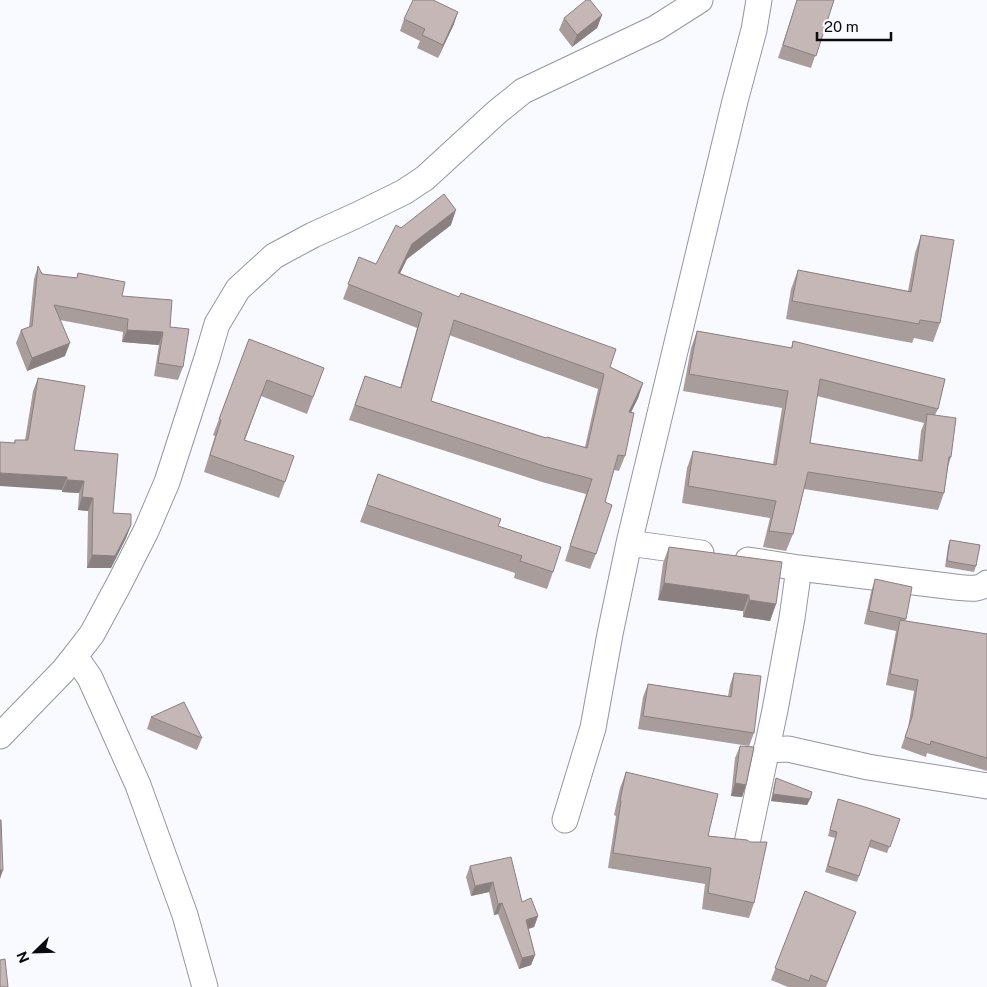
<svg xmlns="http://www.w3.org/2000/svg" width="987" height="987" viewBox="0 0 987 987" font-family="'Public Sans',sans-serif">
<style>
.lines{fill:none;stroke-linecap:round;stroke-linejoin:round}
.minor-casing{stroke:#9496a1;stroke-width:27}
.minor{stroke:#fff;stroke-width:25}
.wall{fill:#a99d9c;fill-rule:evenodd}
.shaded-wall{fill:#89807f}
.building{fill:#c4b7b5;stroke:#89807f;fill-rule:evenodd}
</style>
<rect width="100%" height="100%" fill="#f9faff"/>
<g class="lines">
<g class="minor-casing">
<path id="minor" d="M629,543L701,553
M748,560L799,568L955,587C967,588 978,591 987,583
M75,656L90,678L138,785L185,915L205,987
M0,736L63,671L75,656L92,634L119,584L146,531L167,482L207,358L217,324L238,289L274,256L313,235L355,216L404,192L425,178L497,112L523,91L656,28L700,0
M766,750L788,749L868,767L987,786
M565,820L593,728L610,634L629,543L735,101L754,30L759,0
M747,843L775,710L792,618L799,568"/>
</g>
<use href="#minor" class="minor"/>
</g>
<path class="wall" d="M797,0H834L811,68L778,58Z
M602,15L597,28L572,47L559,30L564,18Z
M404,19L454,24L438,58L417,48L420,41L400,31Z
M451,225L407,259L400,273L610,367L643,383L638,398L631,412L625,456L619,471L614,470L605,502L596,554L590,569L565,561L586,494L542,482L349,420L365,376L400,388L417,328L343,299L359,257L376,264L401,228ZM449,335L598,389L585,447L546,438L431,401Z
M921,235L940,323L933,342L914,338L912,343L786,319L791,289L798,270L908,291L915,253Z
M38,266L42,274L77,278L78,273L122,296L170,327L183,367L178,380L154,376L159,345L122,342L123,332L60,320L65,356L27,371L16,343L21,330L29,327L34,279Z
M697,331L791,348L793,341L938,409L935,415L951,457L948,467L944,493L938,510L804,489L793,534L786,551L763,547L770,518L682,503L687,468L693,451L773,464L782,408L683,391L691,348ZM817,396L924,423L921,431L918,460L810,443Z
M249,339L324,368L307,414L261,396L245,440L285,482L279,498L204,472L215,436L213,435Z
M38,378L74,450L113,513L131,525L126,538L111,568H87L88,511L78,510L79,493L62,492V490L14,443L15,440H25L33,391Z
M378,474L498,526L553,572L547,589L514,578L515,573L360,522Z
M950,540L976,566L974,572L945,567L948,546Z
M669,547L776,604L770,621L743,617V611L658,600L663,563Z
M875,579L906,619L905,621L987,634V771L927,753L926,757L901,748L908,728L914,691L886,685L896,631L864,624L871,592Z
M734,673L754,733L749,746L638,729L643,697L648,684L728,696L730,685Z
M151,717L202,738L197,750L147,729Z
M740,746L746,785L742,797L731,796L735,758Z
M626,772L708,836L754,903L749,918L702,909L705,884L608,868L616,816L614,815L620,788Z
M776,778L810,799L807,805L771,801L774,785Z
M838,799L900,819L887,853L869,847L857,882L825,872L835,838L828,836Z
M470,866L522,902L538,916L534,927L528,929L535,955L531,965L519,969L498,914L494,915L489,892L471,896L466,877Z
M805,891L856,912L826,987H788L771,980Z"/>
<path class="shaded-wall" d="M458,12L454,24L438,58L443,45Z
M602,15L597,28L572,47L577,35Z
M456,210L451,225L407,259L393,288L398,273L412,244Z
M127,330L163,332L159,345L122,342Z
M70,343L65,356L27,371L32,358Z
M643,383L638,398L624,427L629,412Z
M0,473L67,477L62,490L0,486Z
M67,480L84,481L79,493L62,492Z
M82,497L93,498L88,511L78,510Z
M131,525L126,538L111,568H87L92,555Z
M664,583L749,595L743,611L658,600Z
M749,600L776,604L770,621L743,617Z
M735,783L746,785L742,797L731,796Z
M773,794L810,799L807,805L771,801Z
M0,870H3L0,879Z
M493,882L489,892L471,896L475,886Z
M502,903L498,914L494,915L498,904Z
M538,916L534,927L522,931L526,920Z
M535,955L531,965L519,969L522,958Z"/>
<path class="building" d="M413,0H433L458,12L443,45L422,35L425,29L404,19Z
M586,0H590L602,15L577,35L564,18Z
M797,0H834L816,56L783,45Z
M444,194L456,210L412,244L398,273L459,297L461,293L616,349L610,367L643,383L629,412L634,413L625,456L618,455L605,502L612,505L596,554L570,546L592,479L547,467L355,405L365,376L401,388L422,313L348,284L359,257L376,264L396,225L401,228ZM454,320L604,374L587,448L547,437L546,438L431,401Z
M921,235L954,240L940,323L920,320L919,324L792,301L798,270L911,292Z
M38,266L42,274L77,278L78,273L125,282L122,296L172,300L170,327L189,329L183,367L158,363L163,332L127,330L128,319L54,305L70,343L32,358L21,330L32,326Z
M697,331L792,348L793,341L945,379L938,409L820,379L810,443L922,461L927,414L956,418L951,457H949L944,493L808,472L793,534L769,531L776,501L688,486L693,451L776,465L788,391L689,374Z
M249,339L324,368L313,397L267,380L244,440L294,456L285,482L210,455L221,420L219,419Z
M38,378L85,386L74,450L118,454L113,513L131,514V525L115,556L92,555L93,498L82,497L84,481L67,480V477L0,473V442L15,443V440H28Z
M378,474L501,519L498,526L561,547L553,572L520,561L522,556L367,505Z
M950,540L980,545L976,566L947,561Z
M669,547L782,562L776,604L749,600V595L664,583Z
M875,579L912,587L906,619L869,611Z
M900,620L987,634V758L931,741L930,745L905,737L912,717L918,680L890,674Z
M734,673L761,676L754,733L643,716L648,684L731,697Z
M184,702L202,738L151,717Z
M740,746L754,747L746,785L735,783Z
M626,772L718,794L708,836L747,840L750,842H767L754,903L708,893L711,868L613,853L621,801L620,800Z
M776,778L812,792L810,799L773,794Z
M838,799L865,807L900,819L890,847L871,840L859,876L828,866L837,832L830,830Z
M0,820H1L3,870H0Z
M511,857L522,902L531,898L538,916L526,920L535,955L522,958L502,903L498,904L493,882L475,886L470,866Z
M805,891L856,912L827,982L811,975L809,981L775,968Z
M5,959L8,987H0V960Z"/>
<g transform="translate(35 952) rotate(247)" stroke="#f9faff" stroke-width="4" paint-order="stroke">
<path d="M0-4L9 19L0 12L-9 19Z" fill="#0a0b0f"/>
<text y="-8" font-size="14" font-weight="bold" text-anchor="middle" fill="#0a0b0f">N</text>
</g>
<path d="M817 32v8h74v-8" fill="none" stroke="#0a0b0f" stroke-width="2.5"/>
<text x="824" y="32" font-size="15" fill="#0a0b0f" stroke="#f9faff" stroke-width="4" paint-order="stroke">20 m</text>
</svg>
